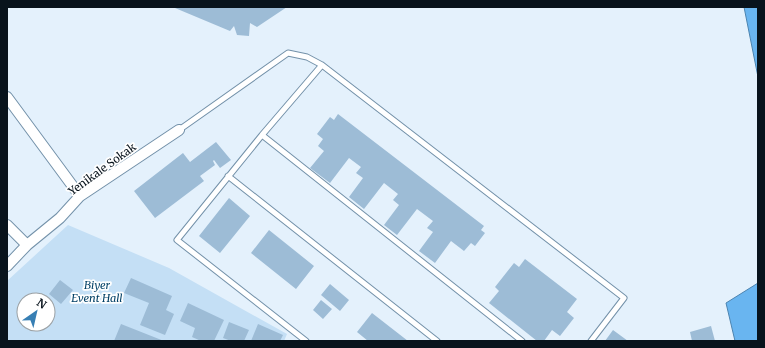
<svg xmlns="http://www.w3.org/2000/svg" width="765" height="348" viewBox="0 0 765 348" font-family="Merriweather,serif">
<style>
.green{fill:#c4dff5;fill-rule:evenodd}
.water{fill:#69b5f0;stroke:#4c84b0}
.building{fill:#9dbcd6}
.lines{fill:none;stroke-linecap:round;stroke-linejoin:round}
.lane-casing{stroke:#7391a9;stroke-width:7}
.street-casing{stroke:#7391a9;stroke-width:12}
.lane{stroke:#fff;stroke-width:5}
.street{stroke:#fff;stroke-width:10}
.labels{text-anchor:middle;stroke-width:3.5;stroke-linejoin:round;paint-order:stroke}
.street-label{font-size:11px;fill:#08131c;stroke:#fff}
.park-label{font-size:11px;font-style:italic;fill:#003f65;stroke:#fff}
</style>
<rect width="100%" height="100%" fill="#e4f1fc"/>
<path class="green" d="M68,225L169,268L287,334L284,341H7V281ZM24,300H48V324H24Z"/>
<path class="water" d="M744,7H758V77Z
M758,283V341H735L726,303Z"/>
<path class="building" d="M176,7H287L257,27L250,23L249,36L237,35L234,26L230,31L175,8Z
M338,114L484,226L481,230L485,233L475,246L471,243L464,251L451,241L435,263L419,251L433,232L427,228L433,221L417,209L397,235L384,225L399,205L393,200L398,194L384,183L364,209L349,197L363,178L356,173L361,167L349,158L330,183L310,168L324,151L318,146L323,139L317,134L330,117L334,120Z
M216,142L231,160L220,168L214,160L213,161L215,165L200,176L204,181L155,218L134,191L183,153L190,162Z
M229,198L250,216L220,253L199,236Z
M269,230L314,266L296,289L251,253Z
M525,259L577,299L567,312L574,318L560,336L552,330L544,341H537L489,303L499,291L495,287L514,263L519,267Z
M131,278L172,296L166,310L174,314L165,335L140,325L149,303L124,293Z
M60,280L73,290L61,304L49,294Z
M330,284L349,300L340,311L321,295Z
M321,300L332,309L323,319L313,310Z
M188,303L224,320L214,341H201L192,337L195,328L180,321Z
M372,313L408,341H368L357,332Z
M229,322L249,330L244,341H231L223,338Z
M121,324L164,341H114Z
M258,324L283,335L280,341H251Z
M711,326L715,341H692L690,332Z
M613,330L628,341H605Z"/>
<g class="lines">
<g class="lane-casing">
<path id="lane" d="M179,130L288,53L307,57L322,65L624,298L591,341
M262,135L522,341
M228,176L437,341
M306,341L177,240L262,135L322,65"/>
</g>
<g class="street-casing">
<path id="street" d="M7,97L80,196
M7,225L27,245
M7,266L27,245L60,218L80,196L179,130"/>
</g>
<use href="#lane" class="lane"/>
<use href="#street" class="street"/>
</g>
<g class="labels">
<g class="street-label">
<text transform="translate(102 169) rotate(-36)" y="4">Yenikale Sokak</text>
</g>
<g class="park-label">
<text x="97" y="289">Biyer<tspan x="97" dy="13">Event Hall</tspan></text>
</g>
</g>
<rect width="765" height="348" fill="none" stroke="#08131c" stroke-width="16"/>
<g transform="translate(36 312) rotate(34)"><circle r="19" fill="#ffffff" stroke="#9ca1a4"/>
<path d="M0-3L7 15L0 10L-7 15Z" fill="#377fb4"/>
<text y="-6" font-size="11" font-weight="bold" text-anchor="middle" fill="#08131c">N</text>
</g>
</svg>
